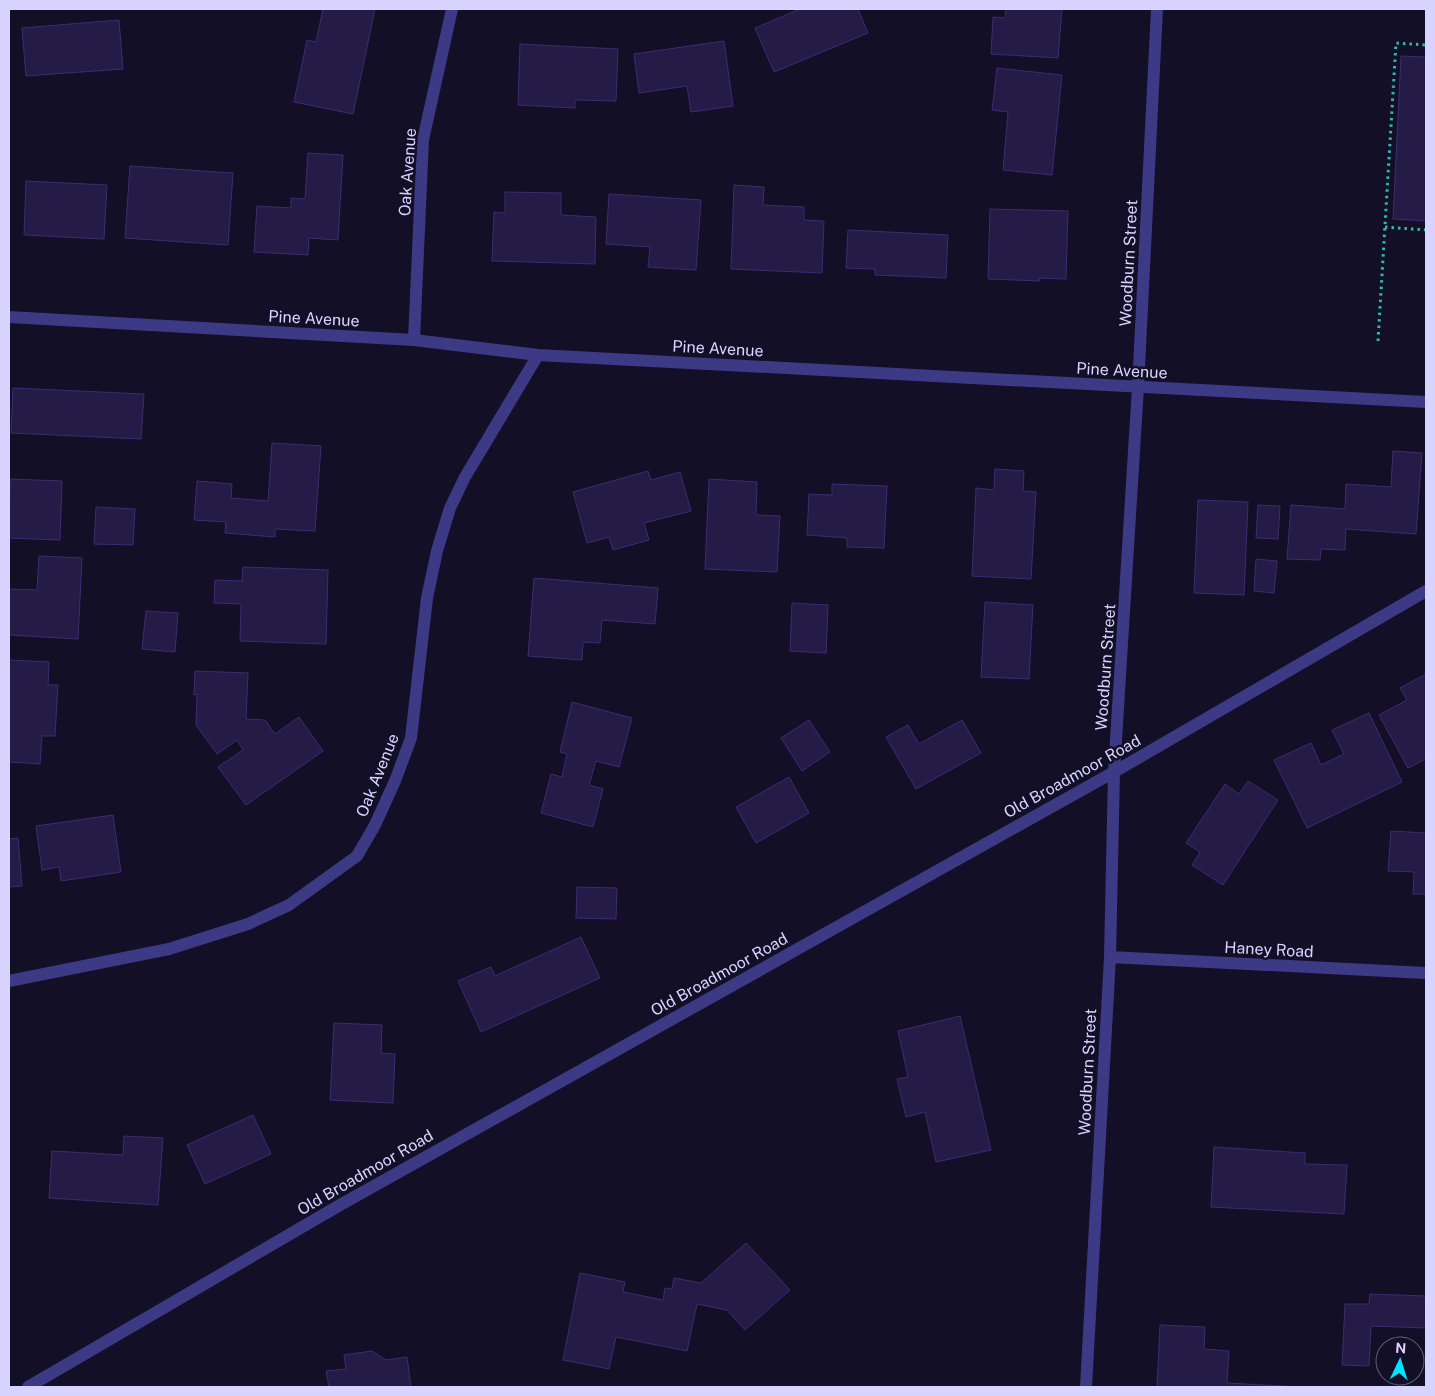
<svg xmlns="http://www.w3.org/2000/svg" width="1435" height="1396" viewBox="0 0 1435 1396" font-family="'Public Sans',sans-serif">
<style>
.building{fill:#241b47;stroke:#3b2d73}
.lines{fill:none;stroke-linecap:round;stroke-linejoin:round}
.path{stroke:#2fb8b0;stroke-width:3;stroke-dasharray:2.5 4;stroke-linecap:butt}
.minor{stroke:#3d3a85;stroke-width:12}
.labels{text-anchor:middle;stroke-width:5;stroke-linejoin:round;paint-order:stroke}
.street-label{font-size:16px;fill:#d9d4ff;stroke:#130f26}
</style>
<rect width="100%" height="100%" fill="#130f26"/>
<path class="building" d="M323,9H375L353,114L294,102L307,40L316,42Z
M800,9H858L868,33L774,72L755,28Z
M1006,9H1062L1058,58L991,54L993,17L1005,18Z
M119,20L123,69L26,76L22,28Z
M724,41L733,106L691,112L687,86L639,93L634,54Z
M520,44L618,49L616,101L575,100V108L518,105Z
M1401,56L1426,57V221L1393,219Z
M997,68L1062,75L1052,175L1003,170L1008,112L992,110Z
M308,153L343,155L338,240L309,238L308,255L254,252L257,206L291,208V198L305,199Z
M130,166L233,173L228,245L125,238Z
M26,181L107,185L104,239L24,235Z
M734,185L764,187L763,205L804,207V220L824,221L822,273L731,269Z
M505,192L561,193V215L596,217L595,264L492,261L494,212L505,213Z
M609,194L701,200L696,270L648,267L650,247L606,244Z
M990,209L1068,211L1066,279L1039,278L1040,281L988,279Z
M848,230L948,235L946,278L875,275V269L846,268Z
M13,388L144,394L141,439L11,433Z
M272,443L321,446L315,531L275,529V537L225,533L226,522L194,520L197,481L232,484L231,498L268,501Z
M1393,451L1422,453L1416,534L1346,529L1345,550L1321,549L1320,560L1287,559L1291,505L1345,509L1346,484L1391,487Z
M995,469L1024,471L1023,491L1036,492L1031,579L972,576L976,488L994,490Z
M648,471L651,480L680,472L691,511L644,523L649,540L613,550L609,537L587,543L573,492Z
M10,479L62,481L60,540L9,538Z
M709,479L757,482L756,515L780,516L777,572L705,569Z
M832,484L887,486L884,548L847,547V538L807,535L809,494L832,495Z
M1198,500L1248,502L1244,595L1194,593Z
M1258,505L1280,506L1278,539L1256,538Z
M96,507L135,509L133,545L94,544Z
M39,556L82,558L78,639L9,635V589L37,590Z
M1256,559L1277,561L1274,593L1254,591Z
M243,567L328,570L326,644L240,641L241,604L214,603L215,580L242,581Z
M534,578L658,588L655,624L602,620L600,643L583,642L582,660L528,656Z
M985,602L1033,605L1029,679L981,677Z
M792,603L828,605L826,653L790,651Z
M146,611L178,613L175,652L142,649Z
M9,660L49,662L48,685H58L55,736H42L40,764L9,762Z
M195,671L248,673L246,719L265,720L275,734L299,717L323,751L246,805L218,767L243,750L237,740L217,754L196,725L197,694L194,695Z
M1426,674V759L1408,768L1379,715L1407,700L1400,688Z
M572,702L632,718L619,767L596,761L589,785L603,789L593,827L541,813L551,774L562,777L567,754L560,752Z
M1369,713L1402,782L1307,828L1274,760L1311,743L1321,765L1344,754L1332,730Z
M809,720L830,752L802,771L781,738Z
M962,720L981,753L916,789L886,737L908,725L919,744Z
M789,777L809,813L756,843L736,807Z
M1248,781L1278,800L1223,885L1192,865L1200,852L1186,843L1225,784L1239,794Z
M113,815L121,872L61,881L59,867L42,870L36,826Z
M1391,831L1426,833V894H1413L1414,872L1388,871Z
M18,838L22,886L9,887V839Z
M577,887L617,888L616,919L576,918Z
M581,937L600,978L481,1032L458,981L491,967L495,976Z
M960,1016L991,1150L936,1162L925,1112L906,1117L897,1079L908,1077L898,1031Z
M334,1023L382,1025L381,1053L395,1054L393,1103L330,1100Z
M253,1115L271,1154L205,1184L187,1145Z
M124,1136L163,1138L158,1205L49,1198L52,1151L123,1155Z
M1214,1147L1305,1153V1164L1347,1165L1344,1214L1211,1207Z
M746,1243L790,1290L745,1330L727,1310L697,1304L687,1351L616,1337L609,1369L563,1360L580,1273L625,1282L623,1292L663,1300L665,1288L672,1289L674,1278L701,1283Z
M1370,1294L1426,1296V1328L1371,1326L1369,1366L1342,1365L1345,1304H1369Z
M1160,1325L1205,1327L1204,1349L1229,1351L1227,1383L1301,1387H1157Z
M372,1351L386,1360L407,1357L411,1387H329L326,1371L346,1369L344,1355Z"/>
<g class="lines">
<path class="path" d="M1385,227L1426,230
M1378,341L1396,43L1426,45"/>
<path class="minor" d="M9,317L414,340L538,355L1426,402
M414,340L423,140L452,9
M1110,957L1426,973
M9,981L169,949L248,924L289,905L357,856L375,825L395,781L411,738L427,598L437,551L450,508L465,477L538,355
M28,1387L340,1205L1114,772L1426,591
M1086,1387L1110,957L1114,772L1138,387L1157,9"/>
</g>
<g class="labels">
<g class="street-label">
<text transform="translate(407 172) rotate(-86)" y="6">Oak Avenue</text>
<text transform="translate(1128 263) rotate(-87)" y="6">Woodburn Street</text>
<text transform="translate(314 318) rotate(3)" y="6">Pine Avenue</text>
<text transform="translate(718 348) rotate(3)" y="6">Pine Avenue</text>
<text transform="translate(1122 370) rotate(3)" y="6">Pine Avenue</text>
<text transform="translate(1105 667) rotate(-86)" y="6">Woodburn Street</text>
<text transform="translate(377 775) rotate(-68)" y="6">Oak Avenue</text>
<text transform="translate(1072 776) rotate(-29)" y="6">Old Broadmoor Road</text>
<text transform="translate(1269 949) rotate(3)" y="6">Haney Road</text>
<text transform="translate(719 974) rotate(-29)" y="6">Old Broadmoor Road</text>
<text transform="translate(1087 1072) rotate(-87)" y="6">Woodburn Street</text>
<text transform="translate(365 1172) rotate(-30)" y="6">Old Broadmoor Road</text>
</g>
</g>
<rect width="1435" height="1396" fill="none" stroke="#d9d4ff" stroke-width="20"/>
<g transform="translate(1400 1361) rotate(4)"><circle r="24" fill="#130f26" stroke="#625e7d"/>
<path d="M0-4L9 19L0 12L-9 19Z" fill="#00e5ff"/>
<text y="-8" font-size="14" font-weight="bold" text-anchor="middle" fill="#d9d4ff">N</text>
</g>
</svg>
